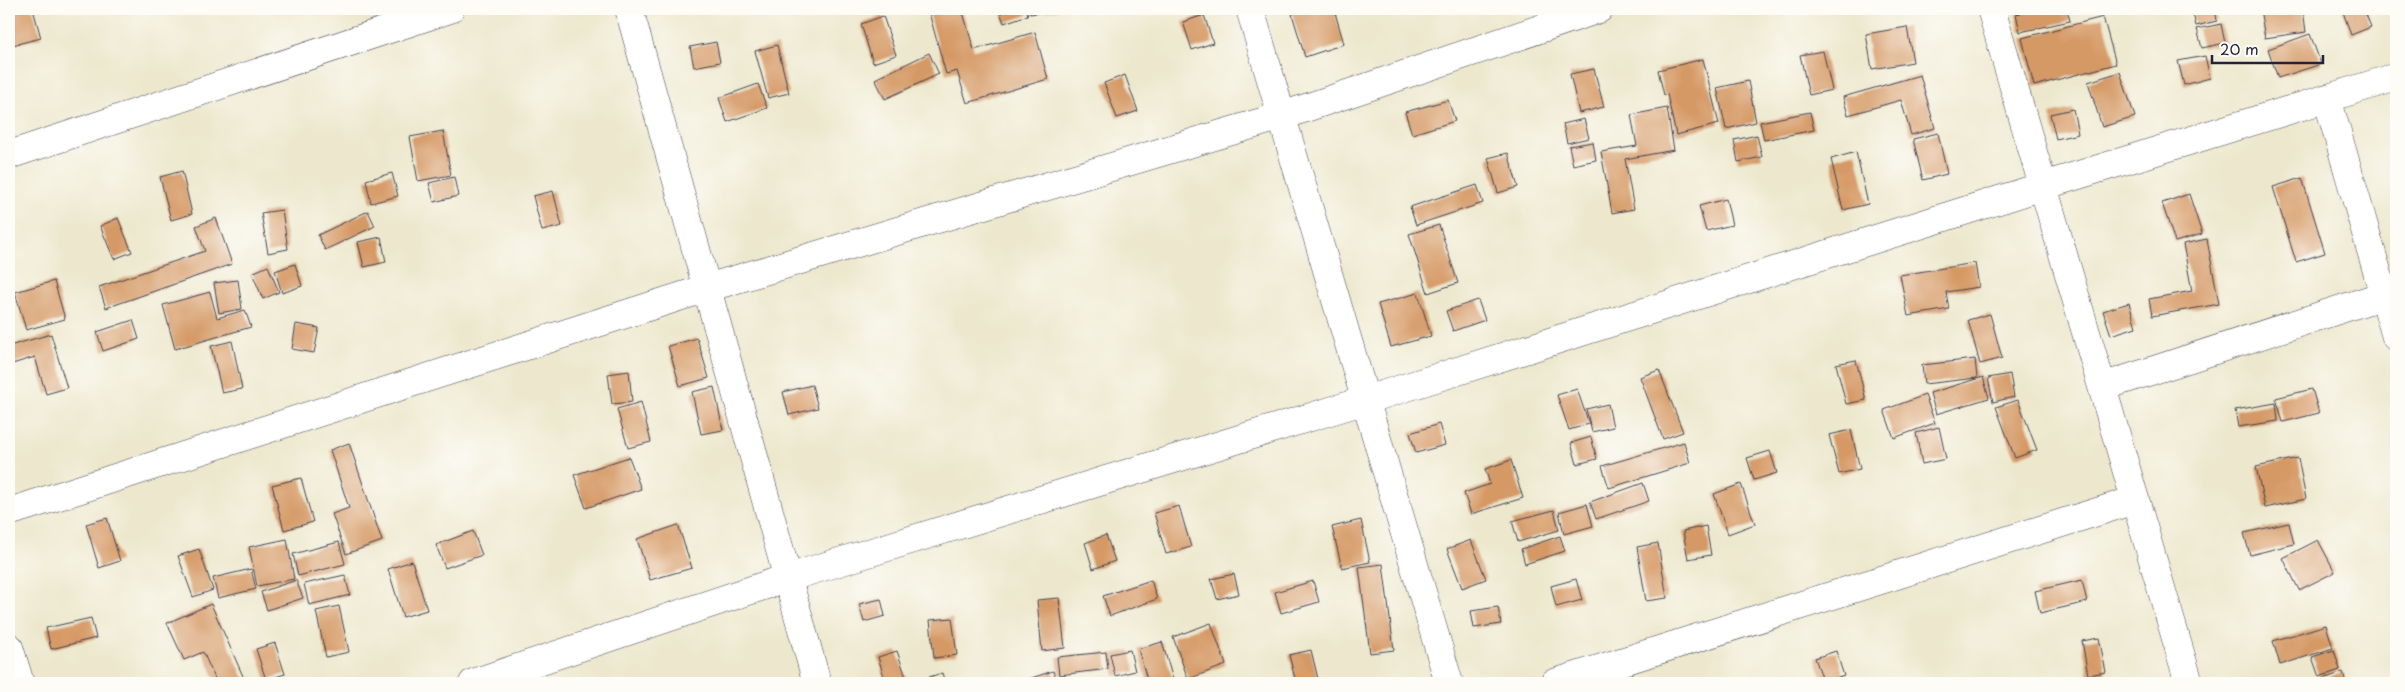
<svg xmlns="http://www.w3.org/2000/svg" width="2405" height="692" viewBox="0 0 2405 692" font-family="'Playpen Sans',sans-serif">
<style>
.building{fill:#d59965}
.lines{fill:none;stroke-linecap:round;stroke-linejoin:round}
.street-casing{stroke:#404051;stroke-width:29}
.secondary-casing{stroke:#404051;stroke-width:29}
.street{stroke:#fff;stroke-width:28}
.secondary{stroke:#fff;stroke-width:28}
</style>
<rect width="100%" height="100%" fill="#fdfcf7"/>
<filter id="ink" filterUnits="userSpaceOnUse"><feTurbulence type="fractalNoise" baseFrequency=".02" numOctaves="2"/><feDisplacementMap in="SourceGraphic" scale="10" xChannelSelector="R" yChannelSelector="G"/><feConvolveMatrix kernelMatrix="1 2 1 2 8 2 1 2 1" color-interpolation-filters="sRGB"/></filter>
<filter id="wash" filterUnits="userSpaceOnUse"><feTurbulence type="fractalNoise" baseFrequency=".0096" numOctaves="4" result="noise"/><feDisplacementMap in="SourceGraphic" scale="20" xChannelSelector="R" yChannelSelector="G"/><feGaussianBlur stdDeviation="1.12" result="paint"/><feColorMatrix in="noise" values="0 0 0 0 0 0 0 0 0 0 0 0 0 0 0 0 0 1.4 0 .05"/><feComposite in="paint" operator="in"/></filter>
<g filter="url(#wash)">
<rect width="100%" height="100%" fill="#ede8cd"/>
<g id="blocks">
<path class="building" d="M9,9H33L41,38L9,46Z
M928,9H962L974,50L1035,32L1048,79L967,103L957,71L946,74Z
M999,9H1026L1028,15L1004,23Z
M1029,9H1058V10L1030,14Z
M1310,9H1334L1344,44L1305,57L1292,14Z
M2038,9H2067L2070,21L2020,32L2016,14Z
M2192,9H2215L2217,21L2196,26Z
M2260,9H2303L2306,32L2265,38Z
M2342,9H2364L2371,27L2351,35Z
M1204,15L1213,43L1192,50L1183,22Z
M883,16L896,55L873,63L861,24Z
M2103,17L2116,64L2034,86L2022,38Z
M2221,24L2225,43L2202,48L2197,29Z
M1907,27L1913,62L1872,69L1866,34Z
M2310,34L2321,64L2278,78L2268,49Z
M716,42L720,62L694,67L690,47Z
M777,45L789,93L768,98L755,51Z
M1823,51L1832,90L1809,95L1800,55Z
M929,53L939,74L885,99L875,79Z
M2205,56L2210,78L2184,85L2178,61Z
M1703,59L1719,124L1676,135L1667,94L1664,95L1658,70Z
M1594,69L1604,107L1579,113L1570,74Z
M2120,72L2135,117L2102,127L2088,82Z
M1125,75L1138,111L1117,118L1104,83Z
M1920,75L1935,128L1911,135L1901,100L1848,115L1843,97Z
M1748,81L1756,122L1726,129L1717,88Z
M758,84L767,108L727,122L719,98Z
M1448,100L1455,121L1412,134L1405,112Z
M1667,108L1674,150L1625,159L1634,209L1612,213L1601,152L1637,146L1631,115Z
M2073,109L2078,134L2056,139L2050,114Z
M1810,112L1814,130L1764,140L1760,122Z
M1584,119L1589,138L1567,143L1563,124Z
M443,131L451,175L418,181L410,137Z
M1938,133L1947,174L1923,180L1913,139Z
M1757,135L1762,157L1738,162L1734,140Z
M1593,142L1596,160L1573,165L1569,146Z
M1856,152L1868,204L1843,210L1831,159Z
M1508,153L1518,187L1498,193L1488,158Z
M182,171L192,214L171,220L160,177Z
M392,173L398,196L371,203L366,180Z
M454,177L458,196L434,202L429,183Z
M2302,178L2325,253L2296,262L2273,187Z
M1477,185L1483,203L1416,225L1410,207Z
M553,191L562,226L542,231L533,196Z
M2189,194L2202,234L2175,242L2162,203Z
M1726,199L1732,225L1706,231L1699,206Z
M282,210L288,249L268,253L261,213Z
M368,211L375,226L325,250L318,235Z
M118,218L132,252L114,259L100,226Z
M216,218L232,264L106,308L99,287L205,251L196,226Z
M1439,225L1458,283L1428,293L1409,234Z
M381,237L386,262L364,267L358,242Z
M2207,239L2219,304L2152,316L2149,299L2192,291L2183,244Z
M1975,263L1979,287L1946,292L1949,309L1908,316L1900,275Z
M295,264L302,286L282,293L275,271Z
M268,266L279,292L263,299L252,273Z
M238,280L242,309L219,313L214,283Z
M54,281L65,319L26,330L15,292Z
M210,292L217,318L245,310L251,327L175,349L163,305Z
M1418,293L1431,336L1391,347L1378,304Z
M1478,300L1485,320L1453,331L1446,311Z
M2129,303L2136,327L2111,335L2103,311Z
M1990,314L2002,358L1980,364L1968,320Z
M133,320L139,339L103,351L97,332Z
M296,324L319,328L314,353L292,349Z
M51,334L67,388L46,394L35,357L9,365V346Z
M697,338L709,378L680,386L668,346Z
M232,341L242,389L222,393L211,346Z
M1975,359L1977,378L1924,384L1922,365Z
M1856,360L1866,400L1846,404L1836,364Z
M1659,370L1683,432L1663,439L1640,377Z
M629,371L632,402L612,404L608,374Z
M2010,374L2014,397L1993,402L1988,378Z
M1983,377L1989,398L1936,414L1930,393Z
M812,385L818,408L789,415L783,392Z
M714,387L723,430L701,434L692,392Z
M1577,389L1589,424L1569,430L1557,395Z
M2312,389L2319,413L2283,422L2276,398Z
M1925,395L1935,423L1894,438L1884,410Z
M2018,400L2037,450L2015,458L1996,407Z
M641,402L651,442L628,448L617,409Z
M2276,403L2278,421L2238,427L2235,410Z
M1608,404L1613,427L1592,432L1586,409Z
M1439,424L1445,445L1416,453L1410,433Z
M1939,427L1946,459L1922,464L1916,433Z
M1851,430L1860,469L1839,474L1829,435Z
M1591,437L1597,459L1577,464L1571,443Z
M1684,442L1690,463L1609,488L1602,466Z
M349,443L382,541L346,554L332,514L349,508L330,450Z
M1770,451L1777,473L1754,480L1747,458Z
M629,457L641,489L586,508L574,475Z
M2298,458L2306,499L2265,508L2256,467Z
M1511,460L1523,498L1471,514L1464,493L1490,484L1485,469Z
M301,478L313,522L284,530L272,485Z
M1643,483L1649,501L1596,519L1590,502Z
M1741,484L1755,524L1728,534L1714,494Z
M1587,504L1593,526L1564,534L1559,512Z
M1179,506L1191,547L1166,554L1154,513Z
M1554,510L1559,530L1518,542L1512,521Z
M107,518L120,561L99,568L86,524Z
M1361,520L1370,562L1342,568L1332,527Z
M2289,523L2294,544L2250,555L2244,533Z
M678,525L692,568L650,580L637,539Z
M1706,526L1711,555L1688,559L1683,531Z
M473,531L482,555L445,568L436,545Z
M1106,535L1115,561L1093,569L1085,543Z
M1560,536L1565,551L1525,564L1521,549Z
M287,539L294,579L257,586L249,547Z
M1471,540L1486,579L1462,588L1447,549Z
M2318,540L2335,572L2299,590L2283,558Z
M339,542L345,564L298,576L293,554Z
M1658,543L1667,598L1646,601L1637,547Z
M199,549L213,590L193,597L178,556Z
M412,561L427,610L403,617L388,569Z
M1383,564L1394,650L1370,653L1359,567Z
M251,569L256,589L218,598L213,578Z
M1234,574L1239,594L1217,599L1211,579Z
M345,575L350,595L309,605L304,584Z
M1576,579L1582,600L1556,607L1551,586Z
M296,580L303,598L267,610L261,592Z
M1151,580L1157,599L1110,616L1103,596Z
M2082,580L2087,602L2040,613L2035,591Z
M1313,581L1319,602L1281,613L1275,592Z
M1059,598L1065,648L1042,651L1037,600Z
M881,599L885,616L864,622L859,604Z
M211,604L246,683H217L203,652L184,660L167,623Z
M339,606L349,652L326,657L316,611Z
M1498,607L1501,624L1474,628L1471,611Z
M91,618L96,638L51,649L46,628Z
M952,618L957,655L934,658L930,620Z
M1211,623L1226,665L1188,679L1173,637Z
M2326,625L2333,648L2280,665L2273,641Z
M2099,638L2106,672L2088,675L2082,641Z
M1162,642L1174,683H1148L1138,649Z
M275,643L285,674L266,680L256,649Z
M1130,650L1135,671L1115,676L1110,654Z
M1311,650L1319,683H1296L1289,655Z
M2334,650L2340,670L2319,677L2312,657Z
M897,651L908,683H886L878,657Z
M1836,651L1844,676L1824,683L1815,658Z
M1106,652L1108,669L1059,675L1057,657Z
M1053,671L1057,683H1020L1019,682Z
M2343,672L2346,683H2321L2320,680Z
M942,673L945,683H910Z"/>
</g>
</g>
<g filter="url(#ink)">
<use href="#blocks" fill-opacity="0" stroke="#404051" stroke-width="1"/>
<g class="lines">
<g class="street-casing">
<path id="street" d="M629,9L817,683
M1250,9L1449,683
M1991,9L2189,683
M2327,98L2396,337
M2102,387L2384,295
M9,512L707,288L1282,116L1599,9
M9,647L20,683
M473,683L787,578L1366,400L2043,186L2396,77
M1554,683L2135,500"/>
</g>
<g class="secondary-casing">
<path id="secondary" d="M9,155L450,9"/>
</g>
<use href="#street" class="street"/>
<use href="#secondary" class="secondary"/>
</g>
</g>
<rect width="2405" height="692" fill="none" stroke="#fdfcf7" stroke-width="30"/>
<path d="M2212 55v8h111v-8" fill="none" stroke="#22223b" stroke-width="2.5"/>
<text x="2220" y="55" font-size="15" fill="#22223b" stroke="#fdfcf7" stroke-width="4" paint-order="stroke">20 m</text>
</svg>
